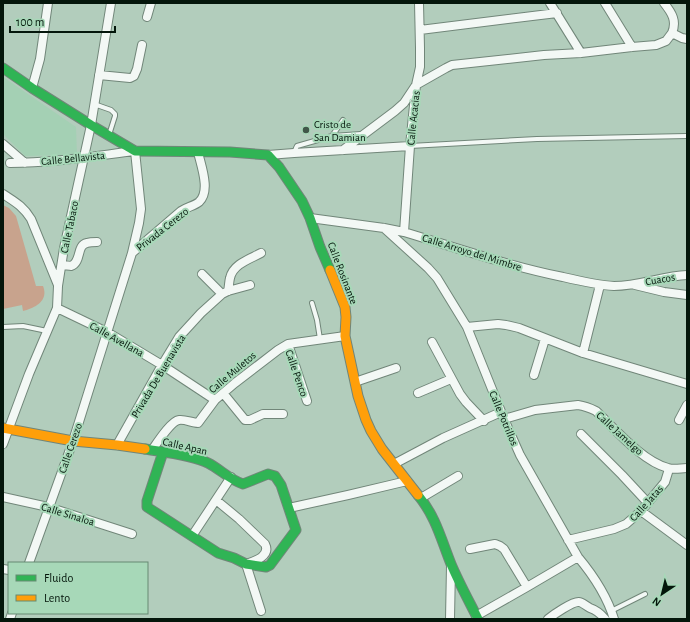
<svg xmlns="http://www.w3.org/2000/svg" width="690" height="622" viewBox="0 0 690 622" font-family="'Alegreya Sans',sans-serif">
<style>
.built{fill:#a4d0b4}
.green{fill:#c8a38d}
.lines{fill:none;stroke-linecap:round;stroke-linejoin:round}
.lane-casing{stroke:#718679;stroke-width:6}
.street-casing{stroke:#718679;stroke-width:10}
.fast-casing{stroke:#718679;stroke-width:11}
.slow-casing{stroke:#718679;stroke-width:11}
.lane{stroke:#f3f8f5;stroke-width:4}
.street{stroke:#f3f8f5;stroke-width:8}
.fast{stroke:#30b455;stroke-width:9}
.slow{stroke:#ff9f0a;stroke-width:9}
.poi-dot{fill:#415649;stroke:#a7d8b8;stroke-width:1.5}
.labels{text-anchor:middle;stroke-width:4;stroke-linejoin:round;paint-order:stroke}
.street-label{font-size:11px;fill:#04160b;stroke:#a7d8b8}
.poi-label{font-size:11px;fill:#04160b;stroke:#a7d8b8;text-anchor:start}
</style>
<rect width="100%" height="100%" fill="#b2cdbc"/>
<path class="built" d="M3,77L76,127L77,155L25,156L3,134Z"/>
<path class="green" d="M3,205L9,208L16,216L36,286H43C49,301 35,308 23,311L22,305L3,309Z"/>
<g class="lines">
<g class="lane-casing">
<path id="lane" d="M94,104L111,110L115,114V116L109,135
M332,136L361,134
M410,146L537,139L687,136
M294,153L296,148L297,146L332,136L343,120
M312,303L317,320L320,339
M3,327L23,326L47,331
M611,611L645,594"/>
</g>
<g class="street-casing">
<path id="street" d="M550,3L581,53
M605,3L632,47
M664,3C672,13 677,21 672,33
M147,17L151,3
M420,30L557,13
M99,75L130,78L134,76L137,69L142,45
M32,88L40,59L48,3
M3,144L25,163
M343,150L395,111L404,103L416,85L446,68L452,65L544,55L581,53L632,47L656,45L666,41L672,33L682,38L687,39
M268,155L294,153L410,146
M10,163C52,163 94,156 135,151L141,209L139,223L132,253
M3,194C15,202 23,206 31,219L58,285
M310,218L384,228L404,232C457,248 509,266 563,277C580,281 597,285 614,286C639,286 663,276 687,275
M384,228L428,268L437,278L467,327L504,419L520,455L578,557C593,575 607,596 614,619
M404,232L410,146L416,85L420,67V48L419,3
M62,265C65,265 69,266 71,266C82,262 76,245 87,243C90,242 94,242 97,242
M202,274L222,294
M635,285L664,292L687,295
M228,291C229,287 229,282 230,278C233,264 250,259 261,253
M57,308L107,332L162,365L215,400
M467,327L498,324L506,325L519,328L583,353L687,384
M432,342L460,394L466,402L484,421
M288,344L307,401
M583,353L600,285
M534,375L545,339
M355,382L396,368
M223,393L245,420H250L263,414H283
M418,393L451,379
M504,419L535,410L578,405C585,406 590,408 596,411C615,429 643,462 668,468C674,470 681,468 687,468
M679,420L687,405
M581,434L622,475L648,503
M3,444L29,374L57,308L58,286L64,248L91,125L111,3
M117,445L162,365L179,337L201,313L222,294L228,291L250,285
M152,450C157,443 171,421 179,420C185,419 192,423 198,423L215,400L235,383L278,350L288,344L345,336
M394,464L443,438L501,412
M3,497L48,507L132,534
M421,498L458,476
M216,500L239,519L265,544C271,556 255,561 246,564L261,611
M289,508L348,495L407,481
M641,511L687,545
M192,536L231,477
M568,540L614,529L626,524L641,511L665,482L669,469
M470,549L495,544L500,546L504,549L527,587
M29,563L73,441L132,253L181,211C187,207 194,206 199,202C211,191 201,166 198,152
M3,569L9,570
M476,616L527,587L578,557
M10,619L12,613
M450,619L451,566
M548,619C553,615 573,601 579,602C582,602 586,606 590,608C596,610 601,614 605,619"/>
</g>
<g class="fast-casing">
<path id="fast" d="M3,68L32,88L91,125L135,151L230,152L268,155L279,167L302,201L310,218L320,247L330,270
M145,449C163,452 192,455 208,463C220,469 230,480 243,484L268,474L275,476L281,485L296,530L270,565L266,567L246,564L234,558L218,553L147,507V501L163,452
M418,495C436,517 441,539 451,564C459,583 469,601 478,619"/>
</g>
<g class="slow-casing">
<path id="slow" d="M330,270L345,307L346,317L345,336L358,396L366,420L371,431L382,449L418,495
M3,428L73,441L117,445L145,449"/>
</g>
<use href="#lane" class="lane"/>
<use href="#street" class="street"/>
<use href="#fast" class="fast"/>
<use href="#slow" class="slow"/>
</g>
<circle class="poi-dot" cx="306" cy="130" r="4"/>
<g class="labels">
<g class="street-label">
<text transform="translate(413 118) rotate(-84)" y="4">Calle Acacias</text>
<text transform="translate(73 158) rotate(-6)" y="4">Calle Bellavista</text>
<text transform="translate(69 227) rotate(-78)" y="4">Calle Tabaco</text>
<text transform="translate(162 229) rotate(-38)" y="4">Privada Cerezo</text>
<text transform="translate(472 252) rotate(17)" y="4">Calle Arroyo del Mimbre</text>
<text transform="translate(343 273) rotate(69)" y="4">Calle Rosinante</text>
<text transform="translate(660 279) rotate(-10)" y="4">Cuacos</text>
<text transform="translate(117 339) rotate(29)" y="4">Calle Avellana</text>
<text transform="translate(232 372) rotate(-40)" y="4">Calle Muletos</text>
<text transform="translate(297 373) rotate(71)" y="4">Calle Penco</text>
<text transform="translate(158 376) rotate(-59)" y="4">Privada De Buenavista</text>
<text transform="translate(504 418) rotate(67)" y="4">Calle Potrillos</text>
<text transform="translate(620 433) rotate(42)" y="4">Calle Jamelgo</text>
<text transform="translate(185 446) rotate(13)" y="4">Calle Apan</text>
<text transform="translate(70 448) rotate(-71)" y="4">Calle Cerezo</text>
<text transform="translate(646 503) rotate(-48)" y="4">Calle Jatas</text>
<text transform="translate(68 514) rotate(17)" y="4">Calle Sinaloa</text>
</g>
<g class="poi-label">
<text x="314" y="128">Cristo de<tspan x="314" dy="13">San Damian</tspan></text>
</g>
</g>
<rect width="690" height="622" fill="none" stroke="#04160b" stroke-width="8"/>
<rect x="8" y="562" width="140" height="52" fill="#a7d8b8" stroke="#668a73"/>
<rect x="16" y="575" width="20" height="6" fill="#30b455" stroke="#668a73"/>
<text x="44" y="582" font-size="12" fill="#04160b">Fluido</text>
<rect x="16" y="595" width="20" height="6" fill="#ff9f0a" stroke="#668a73"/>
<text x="44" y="602" font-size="12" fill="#04160b">Lento</text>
<g transform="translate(662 594) rotate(215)" stroke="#a7d8b8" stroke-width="3" paint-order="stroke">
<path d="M0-3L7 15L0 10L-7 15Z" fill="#04160b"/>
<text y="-6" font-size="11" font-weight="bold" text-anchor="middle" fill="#04160b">N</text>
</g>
<path d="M10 26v6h105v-6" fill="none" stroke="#04160b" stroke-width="2"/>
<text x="16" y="26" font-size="12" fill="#04160b" stroke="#a7d8b8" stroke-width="3" paint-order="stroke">100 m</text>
</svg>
